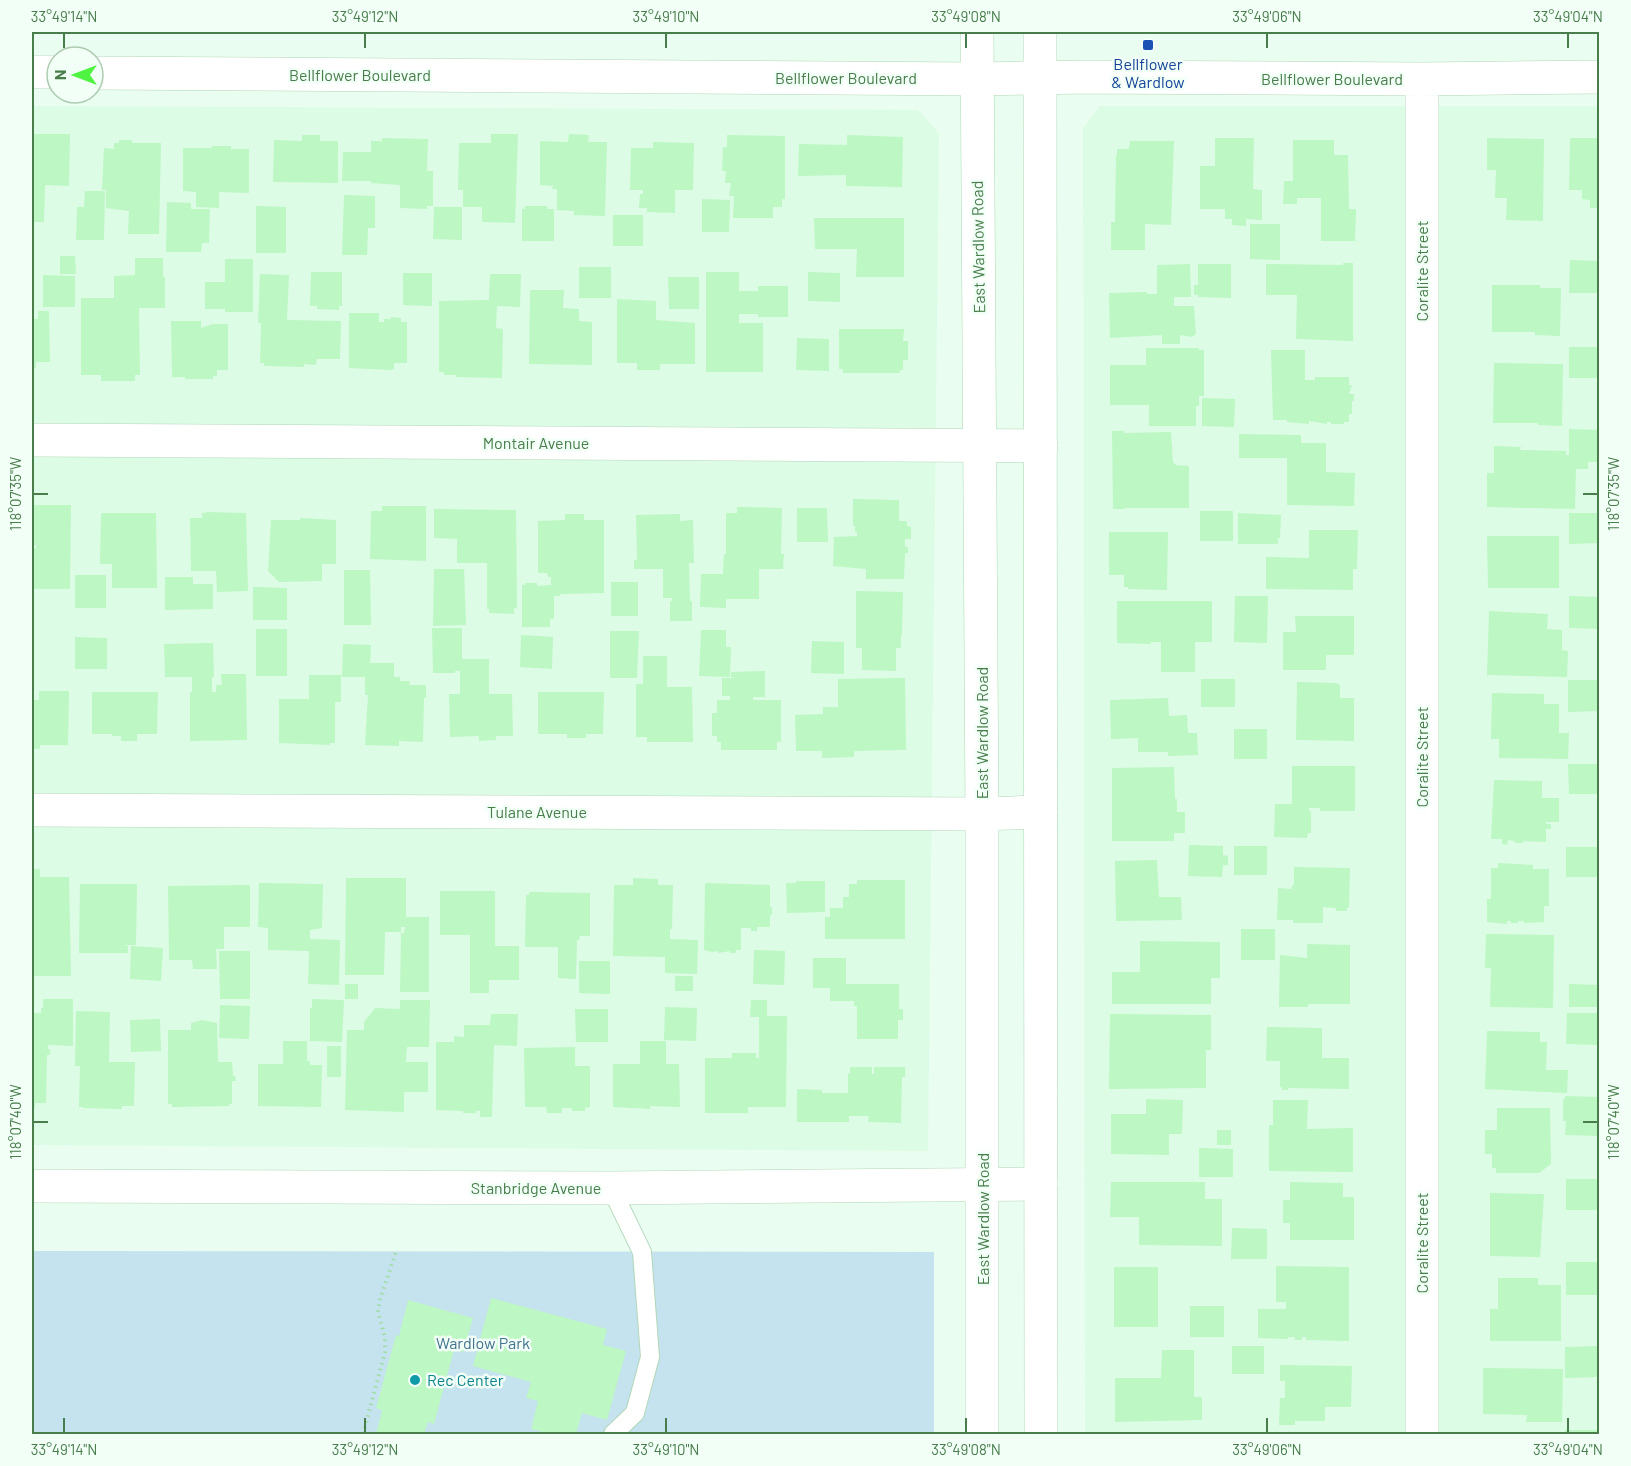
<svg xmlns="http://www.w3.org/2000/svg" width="1631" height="1466" viewBox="0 0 1631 1466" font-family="Barlow,sans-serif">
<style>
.residential{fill:#dcfce5}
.green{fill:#c5e2ef}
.building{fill:#bdf7c3}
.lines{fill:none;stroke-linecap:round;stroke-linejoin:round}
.service-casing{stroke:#b2d7b8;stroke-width:20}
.minor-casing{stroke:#b2d7b8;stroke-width:34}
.secondary-casing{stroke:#acd9b2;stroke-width:34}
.path{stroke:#9fdda5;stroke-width:4;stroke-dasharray:1.5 4.5;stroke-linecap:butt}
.service{stroke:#fff;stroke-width:18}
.minor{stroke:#fff;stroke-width:33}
.secondary{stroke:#fff;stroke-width:33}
.ticks{fill:none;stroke:#497d4c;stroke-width:2}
.transit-dot{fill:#1a4fb4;stroke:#f1fff6;stroke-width:2}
.culture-dot{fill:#0f9aa8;stroke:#f1fff6;stroke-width:2}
.labels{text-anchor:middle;stroke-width:5;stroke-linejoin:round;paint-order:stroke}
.transit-label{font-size:16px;fill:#164399;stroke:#f1fff6}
.street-label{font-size:16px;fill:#497d4c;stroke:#f1fff6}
.park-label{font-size:16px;fill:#447190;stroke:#f1fff6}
.culture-label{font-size:16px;fill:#0d838f;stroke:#f1fff6;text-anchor:start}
.neatline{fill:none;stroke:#497d4c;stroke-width:2}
.ticks-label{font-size:15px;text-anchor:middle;fill:#497d4c}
</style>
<rect width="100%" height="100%" fill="#e9fef0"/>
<path class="residential" d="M32,106L918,110L939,133L928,1151L32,1145Z
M1100,106H1599V1434H1085L1083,128Z"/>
<path class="green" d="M32,1251L934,1252V1434H32Z"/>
<path class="building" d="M32,134H70L69,186L45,185L44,222H32Z
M491,134H518L515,223L482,222V207H463V190H458L459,143H491Z
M569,134L589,135L588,142H607L605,216L574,215V211L557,210V189H552L553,186L540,185V141L568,142Z
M302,135H320V141H338V183L273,182L274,140L302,141Z
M727,135L785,136V199H782V207H773V218H733L734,196H729L731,183H725L726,171H722L723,147H727Z
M847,135L903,137L902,187L846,186V175L798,176L799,144L847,145Z
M382,138L428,139L427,171H433V206H427V209L400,208V185L371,183V181H342L343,152H371V141H382Z
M1215,138H1254L1253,189L1262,190V220L1246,219V226L1232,225V219H1225V209H1200V166H1215Z
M1487,138L1544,139L1543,221L1506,220L1507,198H1495L1496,170H1487Z
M1570,138H1600V208H1590V200L1582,199V190H1569Z
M119,140H132V143H161L159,234H128L129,211L106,208V190H102L104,148L114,149V143H119Z
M1293,140H1334V155H1348L1349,209H1356L1355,241H1321V198H1297V204H1283L1284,181H1293Z
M1130,141H1174L1171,225L1145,224V250H1111V222H1115L1116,155H1117V149H1129Z
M653,142L694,143L693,190H675V213L647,212V208H639L640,194H643V190H630L631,148H653Z
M212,146H231V149H249V193L219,192V208L196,207V192L183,191V148H212Z
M85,191H105L104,240H76L77,207H84Z
M344,195L375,196V228H368L367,255H342Z
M702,199L730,200L729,232H702Z
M167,202L191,203V209H210L209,243H202L201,252H166Z
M256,206L286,207V253H256Z
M525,206H547V209H554V241H522V209H525Z
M434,207H462V240L433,239Z
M613,215H643V246H613Z
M814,218H904V277H856L857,249H815Z
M1250,224H1280V260L1250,259Z
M60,256H75L76,274H60Z
M135,258H163V277H165V308H139L140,375H135V381H101V375H81V298H114V276L135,275Z
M225,259H253V312H225V309H205V282H225Z
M1570,260L1600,261V293H1569Z
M1343,263H1353V341L1296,339L1297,295H1266V264L1343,265Z
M1190,264L1191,297H1174V306H1194L1196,334L1192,337L1180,335V344H1162V335L1110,338L1109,293L1147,292V294H1157V265Z
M1198,264H1231V298L1198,297V295H1194V285H1198Z
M579,267H611V298H579Z
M311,272H342V306H339V310L317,309V306H310Z
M706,272H739V291H758V286H788V317H758V314H739V323H763V372H706Z
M808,272L840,273V302L808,301Z
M403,273H432V306L403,305Z
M260,274L289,275L287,320L341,321L340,359H317L316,365L304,364V367L264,366V363H260L261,323H258Z
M490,274H521L520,307L497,306L496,328L503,329L502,378L456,377V375H444V372H439V301L489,300Z
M43,275L75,276V307H43Z
M668,277H699V309H669Z
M1492,285H1540V288H1561L1560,336L1535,335V332H1492Z
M530,290H564L563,308L579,309V321L592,322V365L529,364Z
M617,299L656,301V320L695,323V364H660V370H637V363H617Z
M38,311H49L50,362H36V368H32V319H38Z
M349,313H379V322H384V319H391V317L401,318V322H407V363H394V369L390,370L349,368Z
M171,321H201V328L213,324H228V370H217V376H213V379H185V377H172Z
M839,329H904L903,341H908V360H903V370H900V373H843V369H839Z
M797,338L829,339V371L796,370Z
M1569,347H1600V378H1569Z
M1146,348H1199V350H1204V396H1199V406H1196V426H1149V405H1110V365H1146Z
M1271,350H1305V380H1315V377H1349V385H1352L1349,394H1354V401H1352V414H1349V422H1344V424H1331V422H1327V424L1309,421V424L1287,422V420H1273Z
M1494,363L1563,364L1562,426L1538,425V423H1493Z
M1202,398L1235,399L1234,427L1202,426Z
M1569,429L1600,430V462H1588V469H1576L1575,509L1487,507V473H1494V446L1521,447L1520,450L1566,451V455H1569Z
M1112,431H1124V433L1171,432L1173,462L1176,465L1189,466V508H1124V509H1113Z
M1239,434L1301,435V443H1326V472L1355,473L1354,506L1287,505V458H1239Z
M853,499L899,500V521H907V526L911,527V539H905V547H908V553H905L904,579H866V569L833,566L834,537L857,536V532H855V526H853Z
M32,505H71L70,589H32V548H36V545H32Z
M382,506H426V561L370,559L371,511H382Z
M737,507L782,508L781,554H784L783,569H759V599H726V608L700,607L701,574H723L724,554H726V513H737Z
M797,508H827L828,542H797Z
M434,509L516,510L517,608H514V614L489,613V609H487V563H457V539L434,538Z
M1200,511H1233V541H1200Z
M206,512L246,513L248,591L217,592L216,571H191L190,518H202V513H206Z
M101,513H156L157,588H112V564H100Z
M1238,513L1281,515L1280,538H1278V544H1238Z
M1569,513H1600V543L1569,544Z
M565,514H584V520H604V593L560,594V596H554V619H550V627H522V585H525V583H537V586L551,585V577H548L547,573H538V521L565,520Z
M680,514V521L693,520L694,563H689L690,601H692V621H670V601H672V598H663V569H634V560H637L636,515Z
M300,518L336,520V564H322V581L279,582L268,571L271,520H300Z
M1309,530H1358L1357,569H1353V590L1266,589V557L1309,558Z
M1109,532H1168L1167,590L1128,589V587H1124V575H1109Z
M1487,536H1559V588H1488Z
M434,569H464L466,625L433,626Z
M344,570H370L371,625H344Z
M75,575H106V608H75Z
M165,577H193V584H213V609L165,610Z
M611,582H638V616H611Z
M253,587L287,588V620H253Z
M856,591L903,592L902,635H901V648H896V671L862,670V648H856Z
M1235,596H1268L1267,643L1234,642Z
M1569,596L1600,597V629L1569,628Z
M1117,601H1212V642H1195V672H1161V642H1151V644L1117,643Z
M1489,611L1548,614L1547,629L1562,630V650L1568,651L1567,677L1487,675Z
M1295,616H1354V655H1326V670H1283V632H1296Z
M432,628H462V659H489V694H512L513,736H496V740L479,741V736L450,737L449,694H460V671H455V673H433Z
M256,629H287V676H256Z
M701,630H726V647H731L730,677L699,676Z
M610,631H639L637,678H610Z
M521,635L553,637L552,669L520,667Z
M75,637L107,638V669H75Z
M812,641L844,642V674L811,673Z
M213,643L214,677H212V692H216V685H222L221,674H246L247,740L190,741V692H192V677H165L164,644Z
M343,644L371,645L370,663H394V677H400V681H410L409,685H426V698H424L423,742L399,741V746L365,745L368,695H365V677H342Z
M643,656H667V687H692L693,742H647V737H636V684H643Z
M765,671V697H753V700H781V742H777V750H721V742H717V736H712V713H717V700H730V696H722V678H736L731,677V672Z
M309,675H341V702H335V743H330V745L279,743V699H309Z
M905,678L906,750L854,751V757L822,758V751H796L795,715L823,714V707H838V679Z
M1201,679H1235V707H1201Z
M1568,680H1600V711L1568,712Z
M1297,682L1336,683L1340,685V698H1354V741L1296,740Z
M39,691H69L68,745H40V749H32V700H39Z
M92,692H158L157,734H137V741H121V736H112V734H92Z
M538,692H604L603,734H586V738H567V734H538Z
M1492,693L1544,694V704H1559V733H1569L1568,759L1499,758V739H1491Z
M1168,698L1169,716L1187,715L1188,733H1197L1198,755L1168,756V752H1138V738L1111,739L1110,700Z
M1234,729H1267V759H1234Z
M1568,764H1600V794H1569Z
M1292,766H1355V811H1320V808H1309V811H1311V833H1308L1307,838L1274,837L1275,804H1292Z
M1174,767L1175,799H1177V812H1185V833H1174V841H1112V768Z
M1494,780L1542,781V798H1559V822H1546V824H1551V829H1546V842L1523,841V843H1515V841L1508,840L1507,845L1502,844V839H1491Z
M1189,845L1223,846V855L1228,856V865H1223L1222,877L1188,876Z
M1234,846H1267V875H1234Z
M1566,847H1599V877H1566Z
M1157,860L1159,897H1181L1182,920L1116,921L1115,861Z
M1498,863L1533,865V869H1549V906H1544V922L1524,923V921H1518V923H1511V921H1507V924L1487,922V899H1491V868H1498Z
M1294,867L1350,868L1349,908L1347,907V911H1336V908L1323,907V923H1293V920H1277L1278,888L1292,889V885H1294Z
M32,869H40V877H69L71,976H32Z
M346,878H406V917H429V992H400L401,933H404L405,927H401V932H385L384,975H345Z
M633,878L658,879V885H673L672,929H670V939L698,940L697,974L665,973V957L613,956L614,885H633Z
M857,880H905V939H825V917H830V908H843V897H849V884H857Z
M796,881H825V912L787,913L786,883H796Z
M259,883L323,884L322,928L310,930V939L340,940L339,985L308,984L309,951L268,950V928L258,927Z
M705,883L770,885V907H772V915H770V927H757V931H751V928H741V950H736V953H730V951L718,953V951L712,952L704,950Z
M80,884H137L136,945H124L128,946V953H79Z
M250,885V927H224V949H216L217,969H193L192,960H169L168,886Z
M440,891H495V946H519V980H489V993H470V935H440Z
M529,892L590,893V936H580L579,940H577L576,979L558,978V947H525L526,895H529Z
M1241,929H1275V960H1241Z
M1486,934L1554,935L1553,1008L1490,1007L1491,968H1485Z
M1140,941L1220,942V978H1211V1004H1112V972H1140Z
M1307,944L1350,945V1004H1308V1007H1279L1280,955L1307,958Z
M131,946L163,948L161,981L130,979Z
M754,950L785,951L784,985L753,984Z
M219,951H250V999H220Z
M813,958H846V984H899V1009H903V1020H898V1039H857V1006H854V1001H830V988H813Z
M579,961H610V994L579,993Z
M675,976H693V991H675Z
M345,984H358V999H345Z
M1569,984L1600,985V1007H1569Z
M43,999H73V1046L48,1045V1049H50V1055H47L46,1103H35V1108H32V1013H41V1008H43Z
M312,999L344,1000L342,1042L310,1041V1008H312Z
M400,1000H430L429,1047H407L406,1062H428V1092H404V1112L345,1110L347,1030H364V1022L375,1008L400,1009Z
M751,1000H767V1016H787L786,1107H748V1113H705V1058H732V1053H756V1058H759V1017H750Z
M220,1005L250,1006L249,1039L219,1038Z
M665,1007L697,1008L696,1041L664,1040Z
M575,1009H608V1042H576Z
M76,1011L110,1012L109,1062H135L134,1106H122V1109L83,1108V1107H79L80,1066H75Z
M1567,1013H1600L1598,1045L1566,1044Z
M491,1014H518L517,1046L494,1045L492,1117H480V1111H476V1113H463V1111L436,1110V1042H454V1036L464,1037V1025H490Z
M1110,1014L1211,1015V1050H1206V1088L1109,1089Z
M160,1019L161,1051L131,1052L130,1020Z
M202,1020L217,1023L218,1062H232L233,1076H235L236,1081H232V1104H229V1106L172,1107V1104H168V1030H191V1023Z
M1267,1027L1322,1028V1058H1349V1089L1288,1088V1090H1282V1087H1280V1061H1266Z
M1487,1031L1540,1032V1042H1547L1546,1070H1568L1567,1093L1485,1089Z
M283,1041H307V1061H310V1065H322L321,1107L258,1106V1064H283Z
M640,1041H666V1064H679L680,1107L650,1106V1109L613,1107V1064H640Z
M327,1046H341V1077H327Z
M575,1047V1066H590V1107L585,1108V1111H572V1108H562V1113H547L546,1107H525L524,1048Z
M850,1067H872V1074H874V1067H905V1077H902L901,1123L868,1122L869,1116H849V1122H797V1089L822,1090V1093H848V1073L850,1074Z
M1565,1096L1600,1097L1598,1136L1565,1135L1566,1121H1563V1099H1565Z
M1146,1099L1183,1100L1182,1134H1169V1155L1111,1154V1114H1146Z
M1273,1100H1308L1307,1129L1353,1128V1172L1269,1171V1125H1273Z
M1497,1108H1550L1551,1164L1539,1173H1496V1168H1492V1154H1485V1130H1497Z
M1217,1130H1231V1145H1217Z
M1199,1148L1233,1149V1177H1199Z
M1566,1179H1598V1210H1566Z
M1111,1182H1205V1199H1222V1246L1139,1245V1217H1110Z
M1290,1182L1343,1183V1197H1354V1240H1290V1223H1283V1200H1290Z
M1490,1193L1544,1194L1540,1257L1490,1256Z
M1232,1228L1267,1229V1259H1231Z
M1566,1262H1598V1295H1566Z
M1276,1266L1349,1267V1341L1306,1340V1337H1302V1340H1295V1337H1288V1339L1258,1338V1309H1286V1302H1276Z
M1114,1267H1158V1327H1114Z
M1498,1278H1538V1285H1561V1341H1490V1309H1498Z
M491,1298L607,1329L603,1345L626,1351L607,1420L582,1413L576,1434H552L531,1429L538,1401L526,1398L531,1382L473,1366Z
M408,1300L473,1318L463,1352L454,1350L434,1424L428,1422L424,1434H376L382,1410L376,1408L396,1335L399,1336Z
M1190,1306H1224V1337H1190Z
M1232,1346H1264V1374H1232Z
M1597,1346V1377L1565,1378V1347Z
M1162,1350H1194V1397H1202V1420L1115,1422V1378H1161Z
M1280,1365L1352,1366L1351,1407H1325V1421H1295V1425H1279L1280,1398H1285V1381H1280Z
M1483,1368L1563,1369L1562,1422H1526L1527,1415L1483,1414Z
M1565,1430H1597V1434H1565Z
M1158,1432H1205V1434H1158Z"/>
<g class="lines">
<g class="service-casing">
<path id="service" d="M611,1188L642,1252L650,1357L635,1413L613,1434"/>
</g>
<g class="minor-casing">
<path id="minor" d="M32,72H57
M93,73L977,79L1087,77L1422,79L1600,77
M1422,79V1434
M32,440L1041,446
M32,810L982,814L1041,812
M32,1186L611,1188L1041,1184"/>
</g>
<g class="secondary-casing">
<path id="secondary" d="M977,32L982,814V1434
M1040,32L1041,1434"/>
</g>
<path class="path" d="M363,1434L385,1352V1337L378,1312L380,1299L396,1252"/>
<use href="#service" class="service"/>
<use href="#minor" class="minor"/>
<use href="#secondary" class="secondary"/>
</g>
<path class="ticks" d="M64,33V48M365,33V48M666,33V48M966,33V48M1267,33V48M1568,33V48M33,494H48M1583,494H1598M33,1122H48M1583,1122H1598M64,1418V1433M365,1418V1433M666,1418V1433M966,1418V1433M1267,1418V1433M1568,1418V1433"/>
<rect class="transit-dot" x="1142" y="39" width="12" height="12" rx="3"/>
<circle class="culture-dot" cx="415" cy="1380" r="6"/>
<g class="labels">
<g class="transit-label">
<text x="1148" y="70">Bellflower<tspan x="1148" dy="18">&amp; Wardlow</tspan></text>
</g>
<g class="street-label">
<text x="360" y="81">Bellflower Boulevard</text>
<text x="846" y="84">Bellflower Boulevard</text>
<text x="1332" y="85">Bellflower Boulevard</text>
<text transform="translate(978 247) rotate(-91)" y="6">East Wardlow Road</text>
<text transform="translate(1422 271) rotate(-90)" y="6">Coralite Street</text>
<text x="536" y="449">Montair Avenue</text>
<text transform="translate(982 733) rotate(-90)" y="6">East Wardlow Road</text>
<text transform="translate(1422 757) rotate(-90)" y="6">Coralite Street</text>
<text x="537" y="818">Tulane Avenue</text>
<text x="536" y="1194">Stanbridge Avenue</text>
<text transform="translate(983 1219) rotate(-90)" y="6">East Wardlow Road</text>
<text transform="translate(1422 1243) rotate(-90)" y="6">Coralite Street</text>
</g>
<g class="park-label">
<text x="483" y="1349">Wardlow Park</text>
</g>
<g class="culture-label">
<text x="427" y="1386">Rec Center</text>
</g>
</g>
<rect width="1631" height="1466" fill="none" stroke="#f1fff6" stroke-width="66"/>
<g transform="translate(75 75) rotate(270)"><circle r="28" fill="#f1fff6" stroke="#aecbb2" stroke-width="1.5"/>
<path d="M0-4.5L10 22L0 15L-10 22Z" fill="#4ff443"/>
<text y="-9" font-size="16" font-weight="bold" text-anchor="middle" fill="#497d4c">N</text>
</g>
<rect x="33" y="33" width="1565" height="1400" class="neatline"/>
<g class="ticks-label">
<text x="64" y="22">33°49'14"N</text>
<text x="365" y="22">33°49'12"N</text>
<text x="666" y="22">33°49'10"N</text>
<text x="966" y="22">33°49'08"N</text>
<text x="1267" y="22">33°49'06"N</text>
<text x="1568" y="22">33°49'04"N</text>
<text transform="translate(1614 494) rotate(-90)" y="5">118°07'35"W</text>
<text transform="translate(16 494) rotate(-90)" y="5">118°07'35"W</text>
<text transform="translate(1614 1122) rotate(-90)" y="5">118°07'40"W</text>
<text transform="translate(16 1122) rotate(-90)" y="5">118°07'40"W</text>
<text x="64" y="1455">33°49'14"N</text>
<text x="365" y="1455">33°49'12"N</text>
<text x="666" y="1455">33°49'10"N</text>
<text x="966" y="1455">33°49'08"N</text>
<text x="1267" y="1455">33°49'06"N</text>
<text x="1568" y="1455">33°49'04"N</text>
</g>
</svg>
